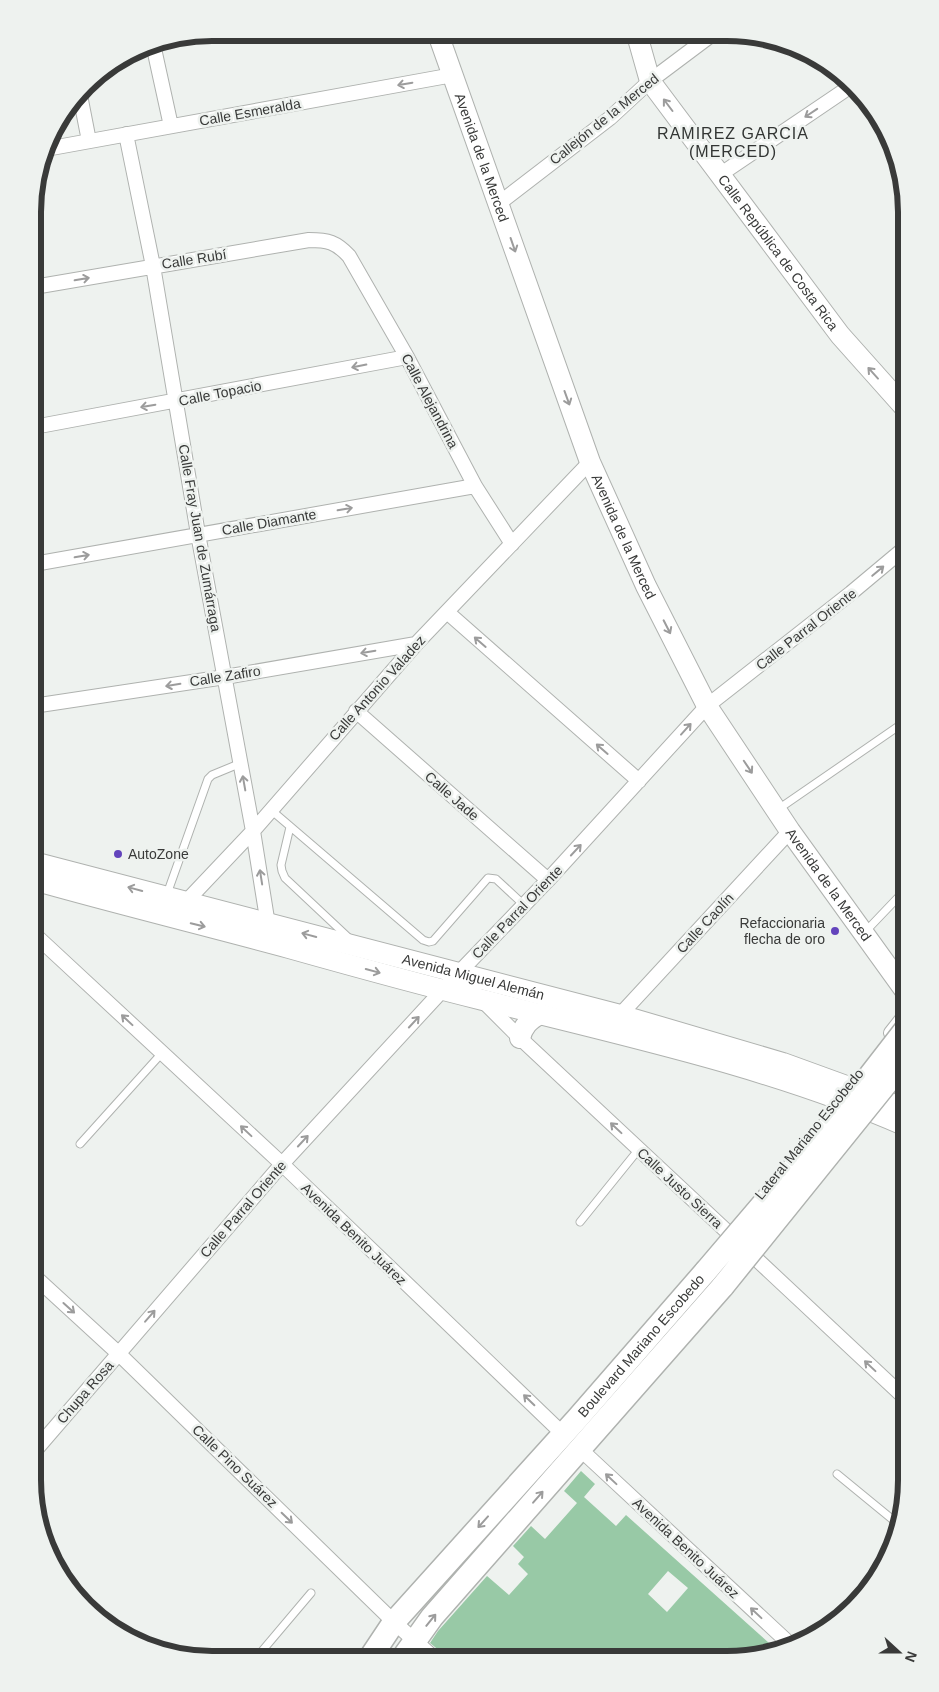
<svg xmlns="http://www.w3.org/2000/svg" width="939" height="1692" viewBox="0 0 939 1692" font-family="Arial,sans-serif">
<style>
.building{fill:#98c9a6;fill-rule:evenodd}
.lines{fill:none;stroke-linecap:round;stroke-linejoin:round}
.lane-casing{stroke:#afb2af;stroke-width:9}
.street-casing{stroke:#afb2af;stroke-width:16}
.secondary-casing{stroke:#afb2af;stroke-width:22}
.primary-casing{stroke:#afb2af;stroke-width:25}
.lane{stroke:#fff;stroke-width:7}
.street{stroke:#fff;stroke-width:14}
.secondary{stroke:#fff;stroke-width:20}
.primary{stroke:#fff;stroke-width:22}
.primary-bridge-casing{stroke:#afb2af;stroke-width:25;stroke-linecap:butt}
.primary-bridge{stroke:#fff;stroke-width:22}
.oneway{stroke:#9c9c9c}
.poi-dot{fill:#6344bc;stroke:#eef2ef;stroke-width:2}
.labels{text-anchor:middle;stroke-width:5;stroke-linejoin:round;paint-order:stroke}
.street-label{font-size:14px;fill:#393a39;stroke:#eef2ef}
.poi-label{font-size:14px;fill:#393a39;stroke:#eef2ef;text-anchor:start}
.quarter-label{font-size:16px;letter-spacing:1px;fill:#323533;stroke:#eef2ef}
.rim{fill:none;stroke:#393a39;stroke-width:6}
</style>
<rect width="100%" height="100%" fill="#eef2ef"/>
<path class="building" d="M581,1471L595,1484L584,1497L616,1526L626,1515L778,1651L726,1660L444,1659L441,1652L430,1643L438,1631L487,1576L509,1595L528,1574L518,1564L524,1557L513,1546L531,1526L545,1539L577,1503L564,1491ZM668,1571L688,1588L667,1612L648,1594Z"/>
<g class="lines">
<g class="lane-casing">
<path id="lane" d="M271,810L423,940L429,942L433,941L488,878L496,879L524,905
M777,810L906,721
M290,827L281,865L282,871L285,878L350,939
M167,894L208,779L212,775L241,763
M865,932L906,889
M80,1144L162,1053
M580,1222L639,1149
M837,1474L898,1524
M256,1658L311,1593"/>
</g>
<g class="street-casing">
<path id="street" d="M153,44L171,126
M80,95L89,141
M126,134L153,266L198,534L253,831L269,931
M46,149L453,75
M721,174L851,86
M498,204L610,118L650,81L710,36
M34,287L309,240C328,240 336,242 349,256L407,357L475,486L512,544
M34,427L407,357
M34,564L475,486
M447,612L639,781
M33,706L225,677L416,644
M356,711L548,880
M182,906L253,831L416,644L590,462
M33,933L282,1164L563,1434L567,1428
M458,974L470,988L520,1038L906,1399
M620,1015L790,831
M891,1033L906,1014
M33,1275L118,1353L394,1622L435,1659
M580,1449L792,1646
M33,1453L282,1164L450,982L548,880L707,706L851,593L906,547"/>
</g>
<g class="secondary-casing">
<g id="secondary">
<path id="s1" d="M438,34L590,462L646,586L707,706L790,831L906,992"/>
<path id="s2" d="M637,35L650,81L840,335L906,409"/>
<path id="s3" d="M33,862L620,1015L783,1063L882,1099L906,1111"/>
<path d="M33,880C118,904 204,925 289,948C353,966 418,984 483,1000C625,1036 771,1067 906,1126"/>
<path d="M520,1038C523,1026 529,1020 540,1014"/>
</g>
</g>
<g class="primary-casing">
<g id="primary">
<path id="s4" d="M370,1658L394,1622L577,1419L706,1271"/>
<path d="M402,1659L432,1617L723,1286"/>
</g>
</g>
<use href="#lane" class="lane"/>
<use href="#street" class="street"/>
<use href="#secondary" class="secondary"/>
<use href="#primary" class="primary"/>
<g class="primary-bridge-casing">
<path id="primary-bridge" d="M706,1271L844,1109L906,1029
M723,1286L906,1059"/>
</g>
<use href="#primary-bridge" class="primary-bridge"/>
</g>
<defs><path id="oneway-shaft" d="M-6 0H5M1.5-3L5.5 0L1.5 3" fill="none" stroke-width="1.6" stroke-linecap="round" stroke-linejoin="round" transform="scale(1.25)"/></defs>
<g class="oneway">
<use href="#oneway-shaft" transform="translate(405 84) rotate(170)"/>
<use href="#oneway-shaft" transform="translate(668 105) rotate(-127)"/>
<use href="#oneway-shaft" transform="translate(811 113) rotate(146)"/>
<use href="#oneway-shaft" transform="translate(513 245) rotate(71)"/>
<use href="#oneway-shaft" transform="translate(82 279) rotate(-10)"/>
<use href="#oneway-shaft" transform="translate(359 366) rotate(169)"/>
<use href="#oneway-shaft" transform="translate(873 373) rotate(-132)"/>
<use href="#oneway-shaft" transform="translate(567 398) rotate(70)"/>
<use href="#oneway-shaft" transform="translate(148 406) rotate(170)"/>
<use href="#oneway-shaft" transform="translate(345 509) rotate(-10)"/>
<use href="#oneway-shaft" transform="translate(82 556) rotate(-10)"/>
<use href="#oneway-shaft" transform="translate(878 571) rotate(-40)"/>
<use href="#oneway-shaft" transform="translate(667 627) rotate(63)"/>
<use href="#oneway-shaft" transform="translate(480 642) rotate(-139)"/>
<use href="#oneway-shaft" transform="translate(368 652) rotate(170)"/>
<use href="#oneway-shaft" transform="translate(173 685) rotate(171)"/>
<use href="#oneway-shaft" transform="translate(686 729) rotate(-48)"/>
<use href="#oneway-shaft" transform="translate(602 749) rotate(-139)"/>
<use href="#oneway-shaft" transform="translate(748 767) rotate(56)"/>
<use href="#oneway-shaft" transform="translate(244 783) rotate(-100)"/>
<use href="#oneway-shaft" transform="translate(576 850) rotate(-47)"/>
<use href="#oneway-shaft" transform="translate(261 877) rotate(-99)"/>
<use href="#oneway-shaft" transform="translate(135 889) rotate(-165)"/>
<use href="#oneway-shaft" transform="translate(198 925) rotate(14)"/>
<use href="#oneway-shaft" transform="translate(309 935) rotate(-165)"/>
<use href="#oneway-shaft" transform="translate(373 971) rotate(15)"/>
<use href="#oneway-shaft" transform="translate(127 1020) rotate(-137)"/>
<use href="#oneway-shaft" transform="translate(414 1022) rotate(-47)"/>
<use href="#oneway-shaft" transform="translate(616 1128) rotate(-137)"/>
<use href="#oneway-shaft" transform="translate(246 1131) rotate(-137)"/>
<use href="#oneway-shaft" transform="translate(303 1141) rotate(-47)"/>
<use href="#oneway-shaft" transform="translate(69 1308) rotate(42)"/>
<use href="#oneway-shaft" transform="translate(150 1316) rotate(-49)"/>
<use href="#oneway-shaft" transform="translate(870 1366) rotate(-137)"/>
<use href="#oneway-shaft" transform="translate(529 1400) rotate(-136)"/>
<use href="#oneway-shaft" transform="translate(611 1479) rotate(-137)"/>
<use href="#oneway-shaft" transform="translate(538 1497) rotate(-49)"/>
<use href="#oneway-shaft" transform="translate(287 1518) rotate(44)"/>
<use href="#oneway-shaft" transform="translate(483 1522) rotate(132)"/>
<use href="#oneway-shaft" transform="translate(756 1613) rotate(-137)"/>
<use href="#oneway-shaft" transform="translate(431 1620) rotate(-51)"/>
</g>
<g class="poi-dot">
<circle cx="118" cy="854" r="5"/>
<circle cx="835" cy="931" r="5"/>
</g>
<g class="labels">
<g class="street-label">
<text transform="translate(250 112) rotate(-10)" y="5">Calle Esmeralda</text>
<text transform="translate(604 119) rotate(-39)" y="5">Callejón de la Merced</text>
<text dy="5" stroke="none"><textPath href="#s1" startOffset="131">Avenida de la Merced</textPath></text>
<text dy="5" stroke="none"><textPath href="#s2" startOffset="262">Calle República de Costa Rica</textPath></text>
<text transform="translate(194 259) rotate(-9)" y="5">Calle Rubí</text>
<text transform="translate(220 393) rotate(-11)" y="5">Calle Topacio</text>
<text transform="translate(430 401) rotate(62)" y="5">Calle Alejandrina</text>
<text transform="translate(269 522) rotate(-10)" y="5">Calle Diamante</text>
<text dy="5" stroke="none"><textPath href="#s1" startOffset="536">Avenida de la Merced</textPath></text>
<text transform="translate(200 538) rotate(80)" y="5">Calle Fray Juan de Zumárraga</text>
<text transform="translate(806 629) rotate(-38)" y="5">Calle Parral Oriente</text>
<text transform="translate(225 676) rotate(-9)" y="5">Calle Zafiro</text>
<text transform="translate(377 688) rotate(-48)" y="5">Calle Antonio Valadez</text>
<text transform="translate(452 796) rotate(41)" y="5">Calle Jade</text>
<text dy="5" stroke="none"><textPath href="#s1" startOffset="941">Avenida de la Merced</textPath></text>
<text transform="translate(517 912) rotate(-46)" y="5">Calle Parral Oriente</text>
<text transform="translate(705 923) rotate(-47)" y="5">Calle Caolín</text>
<text dy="5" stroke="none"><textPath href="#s3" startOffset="455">Avenida Miguel Alemán</textPath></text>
<text transform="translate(809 1134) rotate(-51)" y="5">Lateral Mariano Escobedo</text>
<text transform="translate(680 1188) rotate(43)" y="5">Calle Justo Sierra</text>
<text transform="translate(243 1209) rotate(-49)" y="5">Calle Parral Oriente</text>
<text transform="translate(354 1234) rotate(44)" y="5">Avenida Benito Juárez</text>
<text dy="5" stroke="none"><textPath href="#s4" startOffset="414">Boulevard Mariano Escobedo</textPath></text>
<text transform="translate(85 1392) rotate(-49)" y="5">Chupa Rosa</text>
<text transform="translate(235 1466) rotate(44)" y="5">Calle Pino Suárez</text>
<text transform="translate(686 1548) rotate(43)" y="5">Avenida Benito Juárez</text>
</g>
<g class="poi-label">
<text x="128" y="859">AutoZone</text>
<text x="825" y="928" text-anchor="end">Refaccionaria<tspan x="825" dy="16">flecha de oro</tspan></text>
</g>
<g class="quarter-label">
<text x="733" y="139">RAMIREZ GARCIA<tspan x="733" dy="18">(MERCED)</tspan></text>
</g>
</g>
<path d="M0 0H939V1692H0ZM212 41H727A171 171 0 0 1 898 212V1480A171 171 0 0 1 727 1651H212A171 171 0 0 1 41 1480V212A171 171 0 0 1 212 41Z" fill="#eef2ef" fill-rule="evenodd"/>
<path class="rim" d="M212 41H727A171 171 0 0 1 898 212V1480A171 171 0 0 1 727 1651H212A171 171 0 0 1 41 1480V212A171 171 0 0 1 212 41Z"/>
<g transform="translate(899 1652) rotate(111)" stroke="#eef2ef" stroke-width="4" paint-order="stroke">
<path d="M0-4L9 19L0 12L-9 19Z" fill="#393a39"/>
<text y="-8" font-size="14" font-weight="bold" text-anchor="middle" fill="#393a39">N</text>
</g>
</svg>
